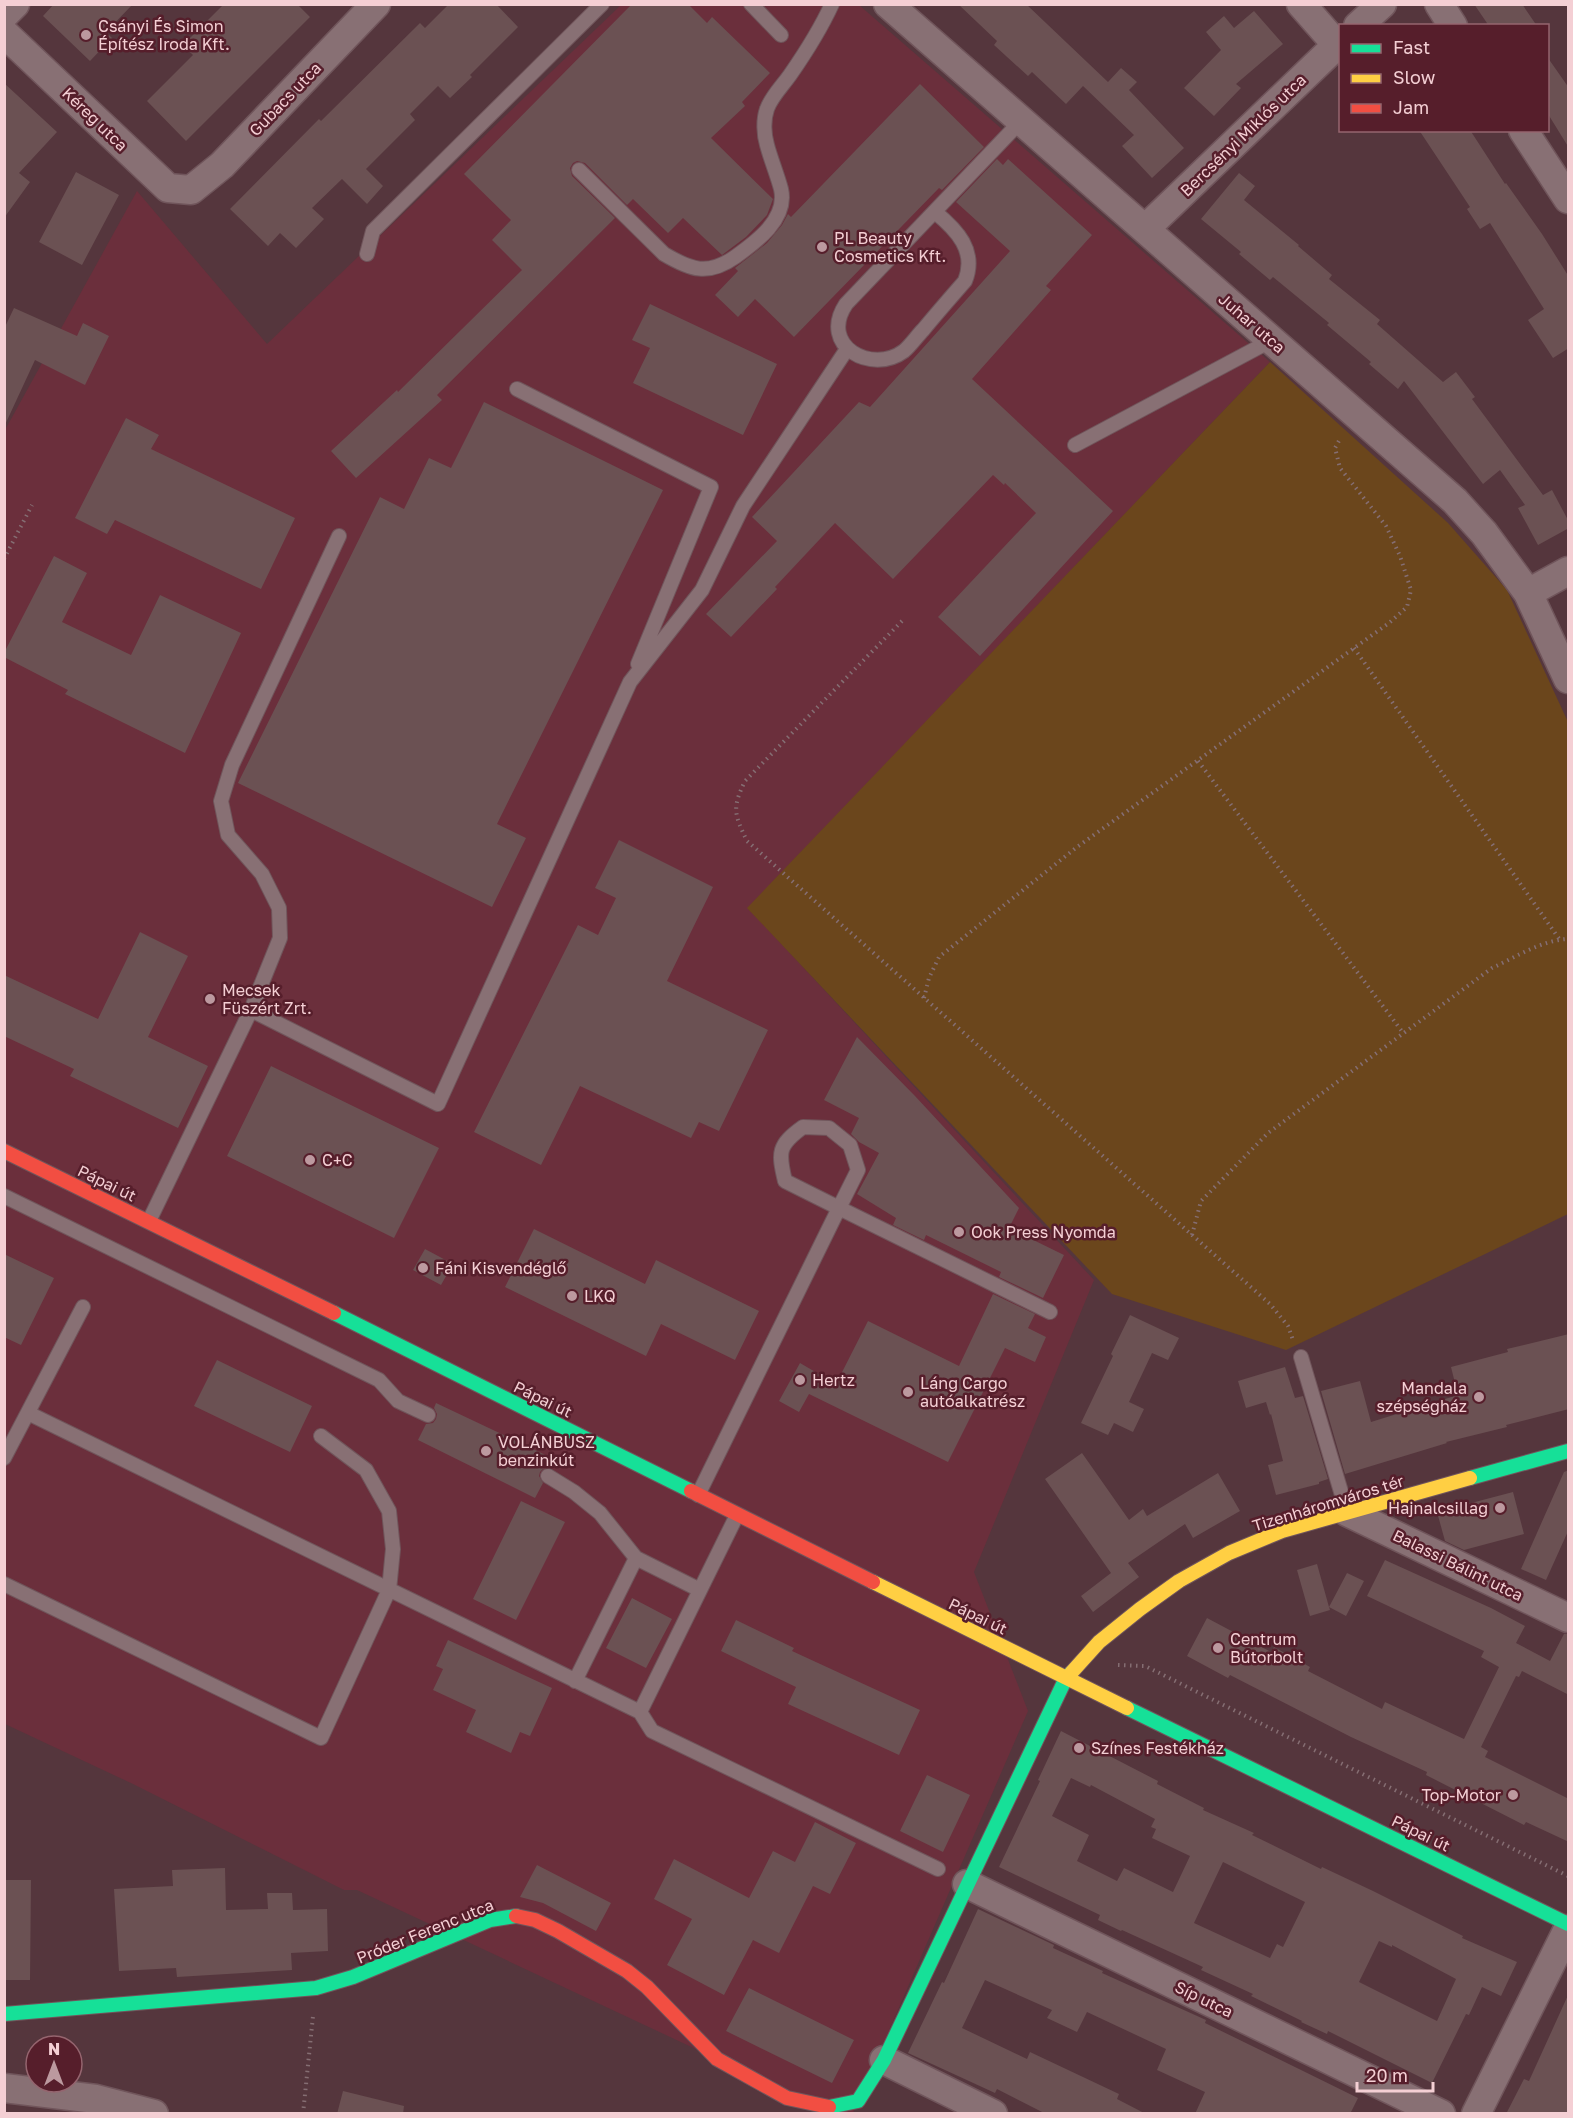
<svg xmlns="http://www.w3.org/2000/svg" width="1573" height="2118" viewBox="0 0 1573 2118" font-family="'Golos Text',sans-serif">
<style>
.built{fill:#6b2f3c}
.green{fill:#6b461c}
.building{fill:#6b5153;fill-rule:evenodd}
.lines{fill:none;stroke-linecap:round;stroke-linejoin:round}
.lane-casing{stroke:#70555b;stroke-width:16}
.street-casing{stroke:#70555b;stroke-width:31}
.fast-casing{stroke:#70555b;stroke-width:16}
.slow-casing{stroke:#70555b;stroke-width:16}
.jam-casing{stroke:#70555b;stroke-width:16}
.path{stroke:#856e73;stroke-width:4;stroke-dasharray:1.5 4.5;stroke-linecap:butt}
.lane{stroke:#887074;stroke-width:14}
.street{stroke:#887074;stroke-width:28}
.fast{stroke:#16e098;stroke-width:14}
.slow{stroke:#ffcf43;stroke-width:14}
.jam{stroke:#f24e42;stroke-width:14}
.poi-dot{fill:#bc999f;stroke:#561e2b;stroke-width:2}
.labels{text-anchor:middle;stroke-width:5;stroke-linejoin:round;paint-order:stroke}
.poi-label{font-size:16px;fill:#f4cfd4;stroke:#561e2b;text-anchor:start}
.street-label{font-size:16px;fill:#f4cfd4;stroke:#561e2b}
</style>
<rect width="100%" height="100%" fill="#55363d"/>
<path class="built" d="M621,5H859L1270,362L748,908L1094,1280L974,1572L1028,1711L853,2113H832L357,1890H344L133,1784L5,1724V430L137,191L267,344Z"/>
<path class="green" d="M1270,362L1448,523L1507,590L1568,722V1214L1286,1350L1112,1294L747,908Z"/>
<path class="building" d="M54,4H133L106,32L112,38L90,61L43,16Z
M224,4H297L310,17L186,141L147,101L193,55L183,45Z
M449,4H496L518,27L470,75L472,77L450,98L438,86L410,114L415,120L366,169L383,186L367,204L342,179L312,208L324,219L296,248L280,233L268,246L230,209L319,119L321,121L420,23L425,28Z
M632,4H688L707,23L712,17L770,73L742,102L745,106L711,138L773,199L767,215L746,237L722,255L683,218L668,233L633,199L627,205L585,163L577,161L573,163L570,168L572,176L615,218L437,395L442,400L356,478L331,451L397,390L398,392L522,270L492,240L511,220L464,174Z
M958,4H1026L1108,82L1121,68L1137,82L1129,90L1184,148L1152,178L1122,146L1134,135L1083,86L1066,104L1032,72L1028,76L994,45L997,41Z
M1474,4H1522L1537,26H1489Z
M1254,11L1283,44L1236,84L1241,88L1214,116L1184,88L1221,50L1206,32L1224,16L1234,28Z
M1548,58L1569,88V148L1548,114Z
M4,83L57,132L19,173L30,182L4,218Z
M920,84L984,147L942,190L939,188L794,337L755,299L738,317L715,295L738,271L735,268L767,243L782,225L788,214L791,217Z
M1419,130H1470L1505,184L1506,183L1542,234L1569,277V348L1553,358L1528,320L1544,309L1490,223L1480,229L1467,209L1470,207Z
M997,159L1003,165L1008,159L1092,235L1046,286L1051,290L972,379L1113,511L980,656L938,617L1036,513L1005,483L1004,485L993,475L893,579L835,523L775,587L777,589L731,637L706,614L777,541L752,517L859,402L870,407L1010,251L956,202Z
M76,172L119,195L82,265L39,242Z
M1239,173L1255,186L1244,200L1299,245L1298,246L1332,275L1329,279L1380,320L1377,324L1443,382L1456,372L1475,397L1472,399L1543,495L1552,490L1569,522V528L1538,545L1518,508L1525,505L1500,470L1483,484L1404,381L1398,389L1369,364L1371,362L1327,325L1329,323L1273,277L1270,280L1239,254L1241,252L1201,219Z
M650,304L777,364L743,435L633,383L650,348L632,340Z
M14,308L77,336L83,323L109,336L85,385L35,360L4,427V329Z
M484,402L663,490L497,824L526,838L492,907L238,783L380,497L404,509L429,458L451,468Z
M126,418L159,435L151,449L295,518L261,589L115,520L107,534L75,518Z
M54,556L87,573L62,622L131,655L160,595L241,633L185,753L65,694L68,690L4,657V653Z
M619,840L713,887L667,981L768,1030L719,1131L699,1122L691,1138L580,1086L541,1165L474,1132L578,925L598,935L616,898L595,888Z
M140,932L188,956L148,1037L208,1066L178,1128L70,1076L74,1069L4,1036V975L98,1019Z
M857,1037L915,1096L1019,1208L1009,1228L1064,1255L1043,1298L999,1277L1001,1272L926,1235L924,1240L893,1225L896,1218L857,1194L879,1153L859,1142L851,1134L859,1118L824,1100Z
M271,1066L439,1148L394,1238L227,1156Z
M534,1229L645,1284L656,1260L759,1311L735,1360L661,1324L646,1356L505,1287Z
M425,1249L453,1264L441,1285L413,1270Z
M4,1254L54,1278L21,1345L4,1337Z
M993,1294L1035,1314L1028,1328L1046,1337L1035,1362L1005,1348L948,1462L809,1394L799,1412L779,1401L800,1363L836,1384L868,1321L959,1366Z
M1130,1315L1179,1338L1168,1360L1152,1353L1129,1402L1144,1409L1133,1432L1114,1423L1108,1435L1081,1423L1113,1356L1111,1354Z
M1569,1334V1409L1506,1425L1507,1427L1446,1442L1447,1443L1345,1474L1321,1391L1360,1381L1371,1422L1458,1395L1451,1367L1508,1352L1507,1349Z
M217,1360L312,1406L290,1452L194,1406Z
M1285,1367L1295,1398L1303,1396L1328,1479L1319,1482V1484L1276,1495L1268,1465L1283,1461L1271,1414L1270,1415L1266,1402L1246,1408L1238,1381Z
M436,1403L554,1459L550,1468H544L540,1472L539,1476L543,1483L535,1498L418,1440L426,1424L433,1423L436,1419L437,1414L434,1408Z
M1082,1453L1129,1520L1143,1509L1147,1516L1218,1473L1240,1511L1193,1538L1185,1524L1128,1563L1139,1577L1093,1612L1081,1596L1111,1573L1045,1479Z
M1569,1470V1529L1546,1580L1521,1569L1564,1472Z
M1513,1492L1524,1534L1464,1550L1445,1541L1437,1512Z
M521,1501L565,1522L516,1620L473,1599Z
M1385,1560L1491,1608L1525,1626L1516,1643L1550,1661L1564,1634H1569V1695L1522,1671L1519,1677L1516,1676L1481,1747L1488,1751L1485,1757L1569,1799V1842L1526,1822L1524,1825L1426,1775L1427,1772L1351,1737L1230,1675L1228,1678L1187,1656L1207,1618L1271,1652L1274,1647L1310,1667L1308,1671L1382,1709L1385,1702L1464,1739L1499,1667L1481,1657L1484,1651L1367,1596Z
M1317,1564L1329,1607L1347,1573L1364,1581L1346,1616L1329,1607L1330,1610L1310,1616L1297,1570Z
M632,1598L672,1619L646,1668L606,1648Z
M736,1620L794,1648L792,1651L920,1710L899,1755L788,1704L796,1687L721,1651Z
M448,1640L552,1688L530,1736L520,1732L511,1753L466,1732L476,1710L433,1690L443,1669L436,1666Z
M1061,1731L1158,1781L1157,1784L1204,1808L1203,1810L1254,1833L1252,1835L1321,1869L1322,1867L1373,1891L1463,1936L1462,1938L1517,1962L1501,1996L1482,1987L1469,2015L1466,2014L1432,2083L1328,2031L1327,2034L1301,2022L1302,2021L1251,1996L1253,1994L1201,1970L1203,1967L1122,1930L1121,1931L1098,1920L1100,1915L999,1867L1040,1781L1038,1780ZM1071,1778L1090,1787L1091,1785L1155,1819L1151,1827L1156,1829L1152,1838L1190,1856L1173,1892L1124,1868L1117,1881L1077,1861L1089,1835L1052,1816ZM1223,1862L1305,1902L1283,1947L1277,1944L1270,1958L1194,1923ZM1379,1941L1392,1947V1945L1456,1979L1437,2021L1359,1982Z
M927,1775L970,1795L943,1852L900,1831Z
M815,1822L856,1843L830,1894L813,1886L779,1953L753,1940L724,1995L667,1965L692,1919L654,1899L674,1859L749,1898L773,1851L795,1862Z
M537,1865L611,1903L596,1931L543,1903L520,1897Z
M225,1868L226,1910L268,1909L267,1893H292L293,1910L327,1909L328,1951L291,1953L292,1970L177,1977L176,1968L119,1971L114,1889L173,1886L172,1870Z
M4,1880H31L30,1980H4Z
M978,1909L1054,1945L1053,1948L1103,1971L1102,1973L1206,2020L1205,2023L1358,2098L1350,2114H1195L1205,2092L1157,2070L1166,2049L1087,2012L1077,2032L1047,2018L1052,2010L985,1980L962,2028L1027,2059L1030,2052L1119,2094L1117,2099L1146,2114H1046L997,2089L995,2093L908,2053L942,1982L944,1983Z
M749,1988L854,2040L832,2083L726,2031Z
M1569,1993V2114H1506L1524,2079L1529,2081Z
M343,2091L404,2106L403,2114H337Z"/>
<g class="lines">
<g class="lane-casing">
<path id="lane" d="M751,4L781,35
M579,170L664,254C691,270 708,276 735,257C756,242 788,219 781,189C777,174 771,160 767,145C764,135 763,120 767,109C771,97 783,85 790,75C806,52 820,30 832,4
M935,212C957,230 977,251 965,281C951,297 937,313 923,330C917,336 911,345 904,351C872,375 818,346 846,304L1021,121
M367,254L373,231L602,4
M517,389L711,487L638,664
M1075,445L1272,340
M251,1010L438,1104L630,682L702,590L743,506L847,349
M803,1127L829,1128L850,1145L858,1170L839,1208L785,1181C778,1152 778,1145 803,1127Z
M4,1196L379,1380L398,1401L428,1415
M149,1221L251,1010L280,938L279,908L262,874L228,835L221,801L232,765L339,536
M1301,1357L1347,1512
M28,1413L640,1712L652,1731L938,1869
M4,1458L83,1307
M548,1476L574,1492L600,1513L636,1558L700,1590
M698,1495L839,1208L1050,1312
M4,1584L321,1738L389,1590L393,1549L389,1511L366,1470L321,1436
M575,1681L636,1558
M640,1712L737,1515"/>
</g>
<g class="street-casing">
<path id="street" d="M888,4L1455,501L1484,533L1528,593L1568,679
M1301,4L1337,45
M1439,4L1453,26
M4,15L15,4
M1358,26L1382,4
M4,33L168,188L191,190L222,165L376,4
M1523,130L1568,199
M1145,229L1340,42
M1528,593L1568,571
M1347,1512L1568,1618
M967,1884L1441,2114
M884,2060L993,2114
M4,2088L96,2099L154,2114
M1476,2114L1568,1929"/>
</g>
<g class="fast-casing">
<path id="fast" d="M334,1313L691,1491
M1470,1478L1568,1451
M1127,1708L1568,1924
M4,2014L316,1988L353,1977L490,1920L516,1916
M829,2107L858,2101L884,2060L1066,1678L1071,1673"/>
</g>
<g class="slow-casing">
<path id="slow" d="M873,1582L1127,1708
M1071,1673L1099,1642L1140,1609L1179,1581L1229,1553L1282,1531L1470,1478"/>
</g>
<g class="jam-casing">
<path id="jam" d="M4,1151L334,1313
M691,1491L873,1582
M516,1916L535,1920L558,1931L627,1971L647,1987L717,2059L787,2098L829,2107"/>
</g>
<path class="path" d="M4,559L32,505
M902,621L745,781C732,808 734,814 747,841L1270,1304L1288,1326L1293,1340
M1354,648L1560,940
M1198,761L1404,1034
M924,998L929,978L939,957L1077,847L1389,623L1407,607L1411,590L1400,556L1386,526L1340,468L1335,448L1341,437
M1192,1235L1201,1201L1268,1133L1492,968C1516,957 1542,940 1568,939
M1118,1665L1145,1666L1568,1876
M303,2114L313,2016"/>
<use href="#lane" class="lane"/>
<use href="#street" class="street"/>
<use href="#fast" class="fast"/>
<use href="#slow" class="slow"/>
<use href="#jam" class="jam"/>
</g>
<g class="poi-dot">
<circle cx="86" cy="35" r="6"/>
<circle cx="822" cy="247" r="6"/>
<circle cx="210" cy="999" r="6"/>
<circle cx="310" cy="1160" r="6"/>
<circle cx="959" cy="1232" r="6"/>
<circle cx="423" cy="1268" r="6"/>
<circle cx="572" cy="1296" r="6"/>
<circle cx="800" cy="1380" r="6"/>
<circle cx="908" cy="1392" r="6"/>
<circle cx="1479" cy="1397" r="6"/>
<circle cx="486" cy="1451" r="6"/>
<circle cx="1500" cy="1508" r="6"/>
<circle cx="1218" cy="1648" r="6"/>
<circle cx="1079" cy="1748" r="6"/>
<circle cx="1513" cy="1795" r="6"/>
</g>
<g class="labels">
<g class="poi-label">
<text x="98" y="32">Csányi És Simon<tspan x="98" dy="18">Építész Iroda Kft.</tspan></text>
<text x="834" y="244">PL Beauty<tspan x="834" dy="18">Cosmetics Kft.</tspan></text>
<text x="222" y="996">Mecsek<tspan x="222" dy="18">Füszért Zrt.</tspan></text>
<text x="322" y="1166">C+C</text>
<text x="971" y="1238">Ook Press Nyomda</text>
<text x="435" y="1274">Fáni Kisvendéglő</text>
<text x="584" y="1302">LKQ</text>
<text x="812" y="1386">Hertz</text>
<text x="920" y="1389">Láng Cargo<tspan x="920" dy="18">autóalkatrész</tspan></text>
<text x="1467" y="1394" text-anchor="end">Mandala<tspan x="1467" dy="18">szépségház</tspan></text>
<text x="498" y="1448">VOLÁNBUSZ<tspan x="498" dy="18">benzinkút</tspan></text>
<text x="1488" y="1514" text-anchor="end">Hajnalcsillag</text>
<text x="1230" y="1645">Centrum<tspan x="1230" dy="18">Bútorbolt</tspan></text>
<text x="1091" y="1754">Színes Festékház</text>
<text x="1501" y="1801" text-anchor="end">Top-Motor</text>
</g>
<g class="street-label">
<text transform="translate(285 99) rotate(-46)" y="6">Gubacs utca</text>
<text transform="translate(95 119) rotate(44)" y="6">Kéreg utca</text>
<text transform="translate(1243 135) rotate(-44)" y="6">Bercsényi Miklós utca</text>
<text transform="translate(1252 323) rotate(41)" y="6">Juhar utca</text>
<text transform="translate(107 1183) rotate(26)" y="6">Pápai út</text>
<text transform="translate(543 1399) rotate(26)" y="6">Pápai út</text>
<text transform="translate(1328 1503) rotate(-17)" y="6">Tizenháromváros tér</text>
<text transform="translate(1458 1565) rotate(26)" y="6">Balassi Bálint utca</text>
<text transform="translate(978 1616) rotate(26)" y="6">Pápai út</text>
<text transform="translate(1421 1833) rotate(26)" y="6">Pápai út</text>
<text transform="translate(425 1931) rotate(-22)" y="6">Próder Ferenc utca</text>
<text transform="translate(1204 1999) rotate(26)" y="6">Síp utca</text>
</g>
</g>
<rect width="1573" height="2118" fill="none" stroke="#f4cfd4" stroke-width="12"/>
<rect x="1339" y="24" width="210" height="108" fill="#561e2b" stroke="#95656f" stroke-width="1.5"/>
<rect x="1351" y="44" width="30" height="9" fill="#16e098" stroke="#95656f" stroke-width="1.5"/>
<text x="1393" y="54" font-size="18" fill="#f4cfd4">Fast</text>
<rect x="1351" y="74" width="30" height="9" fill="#ffcf43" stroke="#95656f" stroke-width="1.5"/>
<text x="1393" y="84" font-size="18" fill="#f4cfd4">Slow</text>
<rect x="1351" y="104" width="30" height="9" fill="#f24e42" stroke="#95656f" stroke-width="1.5"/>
<text x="1393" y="114" font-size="18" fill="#f4cfd4">Jam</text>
<g transform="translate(54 2064)"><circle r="28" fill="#561e2b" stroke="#95656f" stroke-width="1.5"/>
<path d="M0-4.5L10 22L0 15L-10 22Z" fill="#bc999f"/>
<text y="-9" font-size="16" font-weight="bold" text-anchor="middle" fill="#f4cfd4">N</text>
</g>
<path d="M1357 2082v9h76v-9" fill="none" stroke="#f4cfd4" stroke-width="3"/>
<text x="1366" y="2082" font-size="18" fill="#f4cfd4" stroke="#561e2b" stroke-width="4.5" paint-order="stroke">20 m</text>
</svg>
